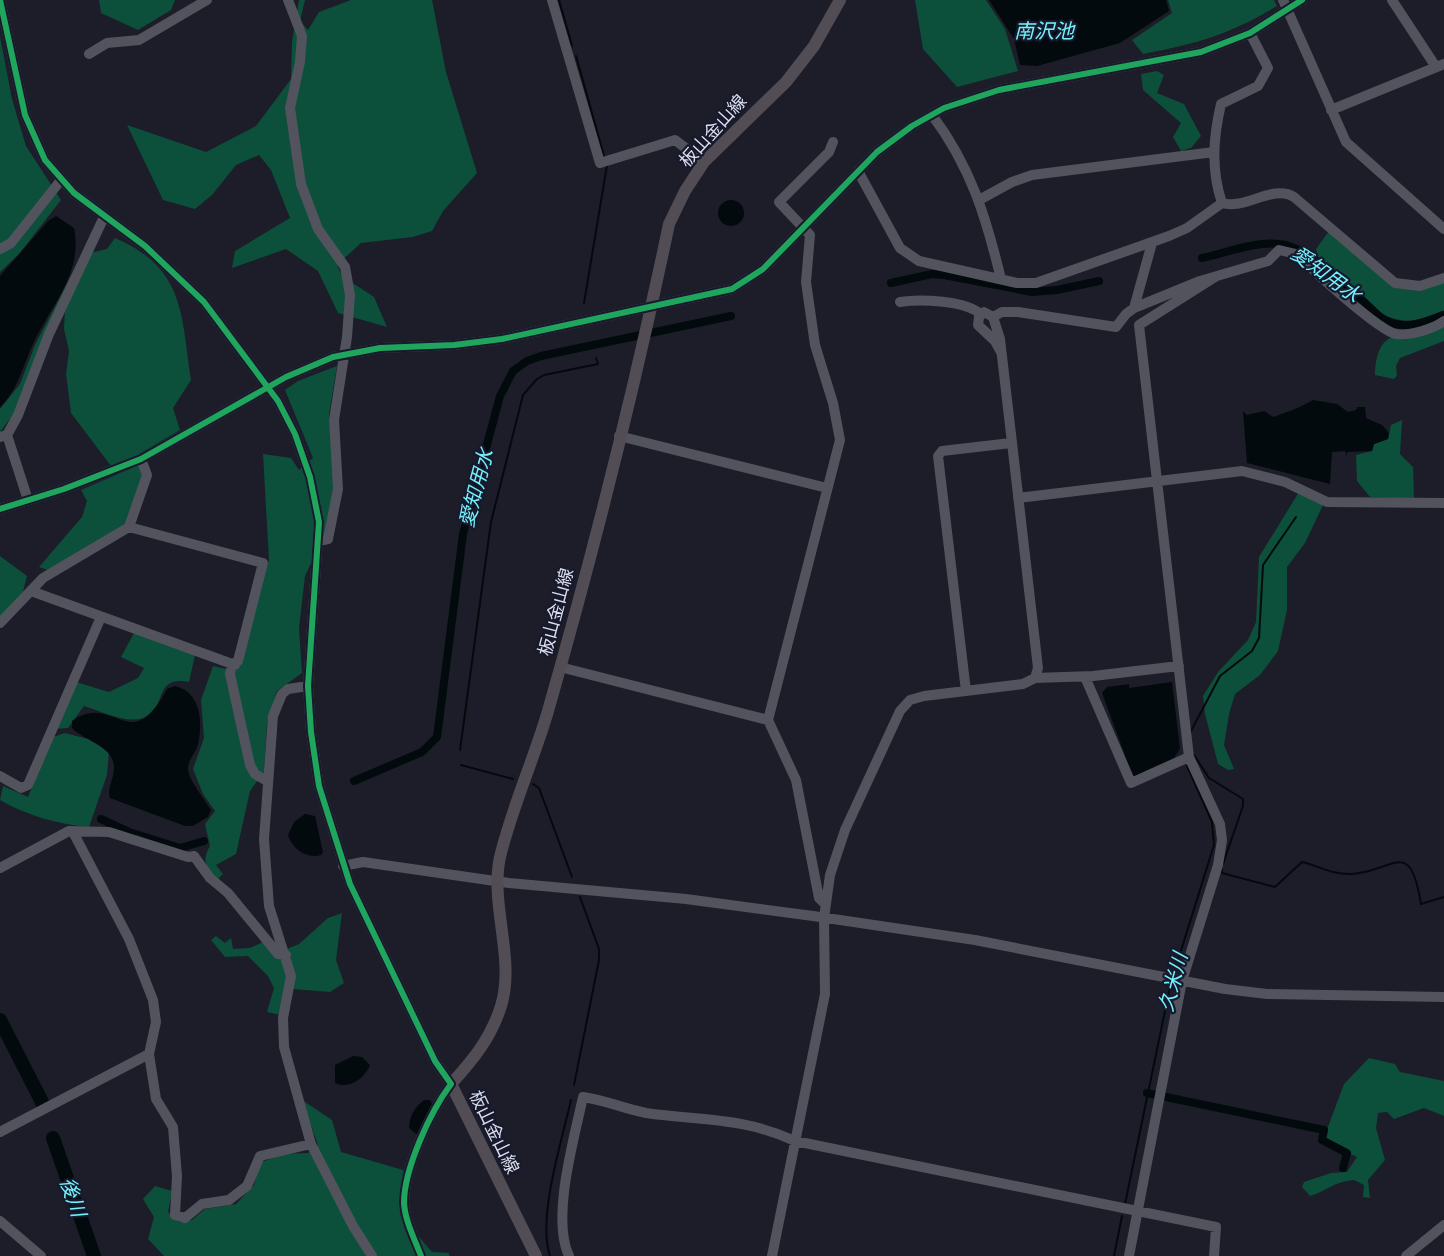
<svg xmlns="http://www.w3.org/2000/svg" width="1444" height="1256" viewBox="0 0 1444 1256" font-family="Ubuntu,'Noto Sans JP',sans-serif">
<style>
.forest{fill:#0c4f3b}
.water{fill:#030a0d}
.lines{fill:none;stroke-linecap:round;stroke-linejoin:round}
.stream{stroke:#030a0d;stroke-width:2}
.canal{stroke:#030a0d;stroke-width:8}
.river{stroke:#030a0d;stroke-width:14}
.minor{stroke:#52535d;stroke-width:10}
.major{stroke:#524d55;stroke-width:12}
.cycleway-casing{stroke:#17192d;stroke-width:10}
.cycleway{stroke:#20a55d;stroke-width:6}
.labels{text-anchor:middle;stroke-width:4.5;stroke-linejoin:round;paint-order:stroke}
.street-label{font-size:18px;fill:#dcdeec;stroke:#17192d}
.water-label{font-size:20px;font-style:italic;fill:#74f2fc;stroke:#17192d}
</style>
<rect width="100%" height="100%" fill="#1c1d28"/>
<path class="forest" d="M99,0H175L171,10L138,30L101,13Z
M299,0H305L300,21L308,30L319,12L351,0H432L446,72L477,173L443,211L432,231L413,237L361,243L337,265L342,276L374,297L387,327L338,313L318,271L286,249L232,268L235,251L290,218L271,170L259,155L236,165L212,195L195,209L163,200L127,125L206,152L256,126L291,79L292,42Z
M915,0H986L1005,29L1018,71L957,87L923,49Z
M1168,0H1274L1277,6C1228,35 1199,43 1143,54L1132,40L1172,13Z
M0,36L12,99L26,146L61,200L19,254L0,272Z
M1157,71L1164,75L1157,93L1184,104L1201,136L1191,148L1181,151L1173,137L1181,123L1143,90L1141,74Z
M1329,231L1400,287L1444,280V315L1442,313C1419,321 1402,325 1380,313L1318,259L1316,249Z
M115,238C185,268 181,314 191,380L173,408L180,430L129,460L111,466L71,413L66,374L69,351L64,329L65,308L15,412L0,432V409L20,384L35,345L82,255L107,249Z
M1444,323V341L1400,358L1396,366L1397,375L1394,379L1375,375C1377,321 1405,342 1444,323Z
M337,366L329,414L334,490L327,530L305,576L299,628L302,673L277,691L267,724L264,772L250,791L236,854L216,865L223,874L218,879C206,868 201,861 210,846L205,824L215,811L203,794L193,769L204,738L201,700L213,666L236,671L269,560L263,454L291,458L299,470L313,458L285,390L298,381Z
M1402,420L1400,454L1413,467L1414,499L1370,497L1357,481L1356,455L1372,451L1374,444L1388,439L1391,425Z
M139,465L145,474L129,521L51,571L39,567L82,517L87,501L81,490Z
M1299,492L1324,503L1305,543L1287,567V610L1278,651L1260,675L1235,694L1229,714L1224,745L1234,769L1228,770L1218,764L1205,714L1203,696L1218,672L1248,640L1256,622L1259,557Z
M0,556L27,576L19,607L0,628Z
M134,633L195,655L189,682C152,675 168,710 143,718C126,724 100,711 84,706L68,728L54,729L76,682L109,692L138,678L144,668L121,657Z
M65,733L88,739L109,751L107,775L89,827C57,824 28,816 0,800L3,786L28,797L53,737Z
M342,913L336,960L344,983L330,992L293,989L281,1015L267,1012L274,988L268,976L248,956L225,957L211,940L216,936L225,943L231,938L233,949L250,948L263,942L280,952L299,944L328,918Z
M1369,1058L1395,1064L1400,1072L1444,1081V1116L1424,1108L1394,1119L1387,1112L1378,1113L1376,1128L1385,1160L1368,1180L1370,1198L1363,1197L1364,1185L1354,1180C1333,1182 1327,1191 1310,1196L1302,1187L1304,1182L1331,1173L1347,1172L1357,1157L1323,1140L1344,1084Z
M302,1100L332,1120L341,1152L403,1170L400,1215L432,1252L449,1253V1256H164L148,1239L154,1217L143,1199L155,1186L172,1191L168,1212L179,1222L192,1220L205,1209L236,1204L254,1185L259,1163L282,1154L308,1153L318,1145Z"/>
<path class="water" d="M989,0H1166L1169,11L1120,43L1037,66L1020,65L1014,39Z
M718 213a13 13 0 1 1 26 0a13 13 0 1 1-26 0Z
M56,216L74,228C83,273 52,304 34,342C23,364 19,389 0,407V276L48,221Z
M1313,400L1337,404L1348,412L1356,410L1357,407H1365L1366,418L1382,425L1389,433L1388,439L1374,444L1372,451L1347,452V457L1345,451L1332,452L1330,484L1247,463L1243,411L1247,415L1264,411L1273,417C1287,412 1300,408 1313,400Z
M1172,682L1180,749L1174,758L1133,777L1102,693L1107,687L1129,684V688Z
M175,686C201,692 203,722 198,744C196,753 188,759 188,769C188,779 205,800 211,810L208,817L193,826H185L110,798C107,788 113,781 114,770C116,746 84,741 72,728V721C115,691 129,759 167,689Z
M305,814L315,816L323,852L321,855C307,859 292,849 288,835L294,822Z
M353,1056L362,1057L370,1065C365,1078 349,1090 335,1083V1065Z
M424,1100H430L433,1106L419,1136L409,1128C410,1115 414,1108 424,1100Z"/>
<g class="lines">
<path class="stream" d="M559,0L572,46
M576,56L604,156
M584,303L607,165
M1190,733L1220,676L1252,651L1259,638L1263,565L1296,517
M460,750L491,522L523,395L537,379L544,375L598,364L596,358
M1194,755L1209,778L1243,799V806L1223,864
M461,765L513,779
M533,784L539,788L572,877
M1222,869V873L1275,887L1302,862C1319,866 1333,875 1351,874C1394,872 1410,835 1421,904L1444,897
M1173,976L1214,845L1212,822L1187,766
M574,1085L599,960V949L580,897
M1125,1204L1171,982
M550,1256C537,1218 562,1140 571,1100
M1114,1256L1122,1216"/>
<path class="canal" d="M1202,258C1226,253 1255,241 1279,244C1310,246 1356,295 1379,316C1400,332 1421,324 1443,315
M891,283L932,274L944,275L1032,292L1057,290L1099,281
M354,781L422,752L437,737L463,534L500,396L513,371L527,361L541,356L731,316
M101,819L129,832L180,848L204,841
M1147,1093L1324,1130L1322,1140L1347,1153L1343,1168"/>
<path class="river" d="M0,1020L43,1104
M53,1138L94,1256"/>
<path class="minor" d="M0,0L25,115L45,160L74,193L145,246L204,302L278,401L295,434L310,477L319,522L308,686L311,732L319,786L350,884L435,1061L451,1084C430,1112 404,1169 404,1203C405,1221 415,1240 421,1256
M288,0L302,36L300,62L290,108L301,184L318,229L345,267L350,295L347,337L334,420L338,489L328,539L319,541
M552,0L600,163L675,140L704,162
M1283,0L1346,142L1444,229
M1392,0L1436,67
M89,54L107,43L139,40L207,0
M1331,110L1444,64
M932,115C971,167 986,217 1001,279
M858,171L900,248L919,261L1017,283H1036L1169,236L1187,228L1222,203C1245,210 1273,184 1294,197L1395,283L1420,286L1444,278
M979,200L1012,182L1032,175L1214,152
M1222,203C1211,170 1213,138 1221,104L1258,86L1268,68L1250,33
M0,249L11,243L61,180
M900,302C918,299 968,300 981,315
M1134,308L1152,243
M993,317L1002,312H1018L1116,327L1126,314L1134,308L1200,281L1268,261L1279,250L1296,254L1303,259C1315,273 1380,331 1396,334C1410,336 1433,329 1444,321
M1001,352L995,341L978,325L979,317L984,312L993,317L1000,339L1038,668L1035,678
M7,435L28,500
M619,436L827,488
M0,437L7,435L18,415L49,334L104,217
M1018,498L1242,471L1285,482L1327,502L1444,503
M0,509L64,489L141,459L286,377L333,357L380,348L454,345L502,339L732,289L763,269L877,152L912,126L944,108L999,90L1201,52L1250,33L1302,0
M129,527L263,563L238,661L232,665L230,674L250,765L255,774L267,781
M31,591L235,665
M0,623L43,578L129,527L147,475L141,459
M560,667L768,720
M1085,677L1131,783L1189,757
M308,686L288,689L282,694L273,716L264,839L269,906L291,976L283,1018L284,1047L311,1144L353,1226L372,1256
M966,691L938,456L942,451L1011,443
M0,776L21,788L28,785L101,617
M73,832L129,939L153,1000L156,1022L149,1054L156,1099L173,1127L177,1176L175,1215L185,1218L202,1204L229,1200L247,1186L260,1156L311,1144
M343,866L363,862L509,883L686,899L813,916L975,940L1225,989L1267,994L1444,997
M0,868L69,831L109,832L188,857L194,856L210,878L228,893L278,954L286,955
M826,905L819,898L796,780L768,720L840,440L833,403L815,345L806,282L810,235L779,202L829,152L833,142
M0,1132L149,1054
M0,1221L41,1256
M569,1256C551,1218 574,1139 583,1097C605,1100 625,1109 646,1113C701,1121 743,1117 795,1141L1216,1227L1214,1256
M772,1256L825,994L824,918L830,875L845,830L900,711L910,700L924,696L1023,684L1035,678L1093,676L1179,666
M1129,1256L1182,981L1218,865L1222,840L1220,824L1189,757L1139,325L1215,277
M1406,1256L1444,1225"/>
<path class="major" d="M536,1256L451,1084C473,1060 491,1038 501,1006C516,958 488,901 501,853C513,805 534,759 548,711C594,550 635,387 669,224L685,191L704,162L786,82L814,46L840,0"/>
<g class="cycleway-casing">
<path id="cycleway" d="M0,0L25,115L45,160L74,193L145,246L204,302L278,401L295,434L310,477L319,522L308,686L311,732L319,786L350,884L435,1061L451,1084C430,1112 404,1169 404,1203C405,1221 415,1240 421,1256
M0,509L64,489L141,459L286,377L333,357L380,348L454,345L502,339L732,289L763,269L877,152L912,126L944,108L999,90L1201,52L1250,33L1302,0"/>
</g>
<use href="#cycleway" class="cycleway"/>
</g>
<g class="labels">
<g class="street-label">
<text transform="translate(713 131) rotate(-48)" y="6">板山金山線</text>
<text transform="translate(556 612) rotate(-75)" y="6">板山金山線</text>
<text transform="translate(494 1132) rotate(64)" y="6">板山金山線</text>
</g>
<g class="water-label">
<text x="1044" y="38">南沢池</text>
<text transform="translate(1326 274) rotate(36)" y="7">愛知用水</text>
<text transform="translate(476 488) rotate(-75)" y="7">愛知用水</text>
<text transform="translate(1173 982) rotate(-75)" y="7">久米川</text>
<text transform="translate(73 1197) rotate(71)" y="7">後川</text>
</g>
</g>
</svg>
